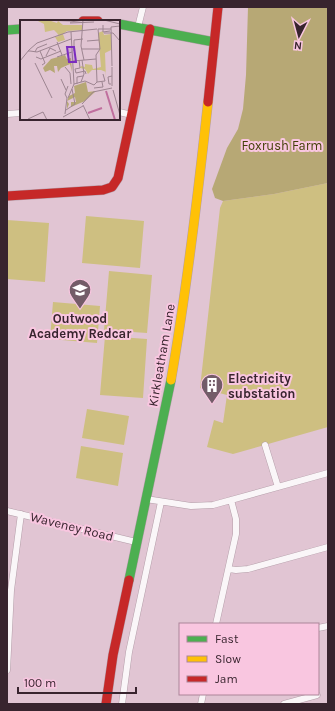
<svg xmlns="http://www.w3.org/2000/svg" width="335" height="711" viewBox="0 0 335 711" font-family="Karla,sans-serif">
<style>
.green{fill:#cebf81}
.forest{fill:#b7a875}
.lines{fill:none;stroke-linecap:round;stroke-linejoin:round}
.street-casing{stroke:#b39da8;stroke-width:7}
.fast-casing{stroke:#b39da8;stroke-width:10}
.slow-casing{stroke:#b39da8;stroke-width:10}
.jam-casing{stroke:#b39da8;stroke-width:10}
.street{stroke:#faf6f8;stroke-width:6}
.fast{stroke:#4caf50;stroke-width:9}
.slow{stroke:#ffc107;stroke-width:9}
.jam{stroke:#c62828;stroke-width:9}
.labels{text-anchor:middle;stroke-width:4;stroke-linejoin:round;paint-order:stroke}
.park-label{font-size:13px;fill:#434008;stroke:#f9c6e0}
.poi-label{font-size:13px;font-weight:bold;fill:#38242e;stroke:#f9c6e0}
.street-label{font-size:13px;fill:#38242e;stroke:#f9c6e0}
.inset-river{fill:none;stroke:#c06f9e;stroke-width:2}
.inset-road{fill:none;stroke:#9d8591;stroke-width:1}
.view{fill:#7b2cbf;fill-opacity:0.15;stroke:#7b2cbf;stroke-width:2}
.inset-edge{fill:none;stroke:#38242e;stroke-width:2}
</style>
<rect width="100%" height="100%" fill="#e1c5d3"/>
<path class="green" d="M328,183V427L233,454L207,447L214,420L223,423L227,395L200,388L220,208L223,201L274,194Z
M86,216L144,221L140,268L82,263Z
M7,220L49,223L45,282L7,279Z
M109,271L152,275L147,333L104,330Z
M53,302L100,306L97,343L50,339Z
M105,336L147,339L143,398L100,395Z
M87,409L129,416L124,445L82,438Z
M81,446L123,453L118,486L76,478Z"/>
<path class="forest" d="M248,7H328V183L274,194L223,201L215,198L212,189L227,148L238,129L243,109L246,75Z"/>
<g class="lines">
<g class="street-casing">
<path id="street" d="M138,27L143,7
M119,112L132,115
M7,114L21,113
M265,445L278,487
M146,499L191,506L213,505L328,473
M7,511L136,542
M229,569L236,570L248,569L328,547
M216,624L236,534V519L231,500
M318,628L328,626
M7,670L11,590L21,514
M122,704L129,652L161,502
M201,704L203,694
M284,704L317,695"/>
</g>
<g class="fast-casing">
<path id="fast" d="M119,24L214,42
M7,30L21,29
M129,580L171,380"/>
</g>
<g class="slow-casing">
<path id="slow" d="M171,380C187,288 198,195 208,102"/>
</g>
<g class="jam-casing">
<path id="jam" d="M83,21H98
M208,102L218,7
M7,196L103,190L112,187L118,178L150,29
M106,704L113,655L129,580"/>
</g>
<use href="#street" class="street"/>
<use href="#fast" class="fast"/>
<use href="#slow" class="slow"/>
<use href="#jam" class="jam"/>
</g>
<defs>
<g id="school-pin" transform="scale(1.15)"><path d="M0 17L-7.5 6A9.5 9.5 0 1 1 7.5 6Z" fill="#735c68" stroke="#f9c6e0"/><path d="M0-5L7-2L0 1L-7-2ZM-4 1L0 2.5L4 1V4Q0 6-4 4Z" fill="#fff"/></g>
<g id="building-pin" transform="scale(1.15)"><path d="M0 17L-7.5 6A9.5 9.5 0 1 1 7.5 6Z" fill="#735c68" stroke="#f9c6e0"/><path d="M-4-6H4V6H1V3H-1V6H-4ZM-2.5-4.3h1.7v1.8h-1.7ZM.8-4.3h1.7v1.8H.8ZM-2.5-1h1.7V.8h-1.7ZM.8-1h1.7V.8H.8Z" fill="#fff"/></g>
</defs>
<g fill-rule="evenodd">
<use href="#school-pin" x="80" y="290"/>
<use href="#building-pin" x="212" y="385"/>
</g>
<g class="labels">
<g class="park-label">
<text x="282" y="150">Foxrush Farm</text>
</g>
<g class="poi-label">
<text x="80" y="323">Outwood<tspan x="80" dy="15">Academy Redcar</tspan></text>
<text x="228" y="383" text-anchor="start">Electricity<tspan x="228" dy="15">substation</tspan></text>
</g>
<g class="street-label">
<text transform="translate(161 355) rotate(-80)" y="5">Kirkleatham Lane</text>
<text transform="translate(72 526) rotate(14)" y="5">Waveney Road</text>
</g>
</g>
<g transform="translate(20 20)">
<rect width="100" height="100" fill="#e1c5d3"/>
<path d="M28,0L37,3L38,1L43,5H63L62,10L47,11L43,14L45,20L38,22L35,17L39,16L37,13L34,10L25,12L24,4L18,1ZM83,11L84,15L91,14V30L85,33L86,59V52L81,50H72L68,54L65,49L60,48L61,46L65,47V44L72,45L73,49L81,47L78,13Z" fill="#cebf81"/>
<path d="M45,35L47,39L51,38L52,52L50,44L41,48L38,52L37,46H34L35,53L30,50L25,52L23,48L31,39ZM66,62L68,72L76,71L65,81L51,87V82H56L55,77L47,81L49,84L47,89V81L49,76L55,73L54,66Z" fill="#b7a875"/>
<path class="inset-river" d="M86,71L95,100M68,93L82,88"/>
<path class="inset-road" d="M21,0L50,1M63,0L61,26L64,40M84,0L100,4M50,2L65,0M50,3L74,2M83,5V12L90,11M78,9H91M84,13H93L100,21M67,21L79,20M37,22L42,35M62,29H80M9,30L17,23L48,12L77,9M10,31L17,32L51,19M20,31L25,43L22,45M54,31V20L63,19M15,32L17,28L27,24M26,36L30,28L36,31M16,37L21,39L41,31M37,37L52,32M0,41L9,30V32M53,41L76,39M15,43L32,78M92,46L91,7L100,6M45,47L50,53L51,64M55,49L56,53L65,51L66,54M55,49L60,48L59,40M41,59L46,70M61,62L64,54L62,40M77,62L85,61L83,54M54,64L65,61L74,65L77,62L76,35L80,29L78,9M57,64V57L63,56M91,64H89L88,57L92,56M92,66V47M74,68L83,67L82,62M93,70L100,95M47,78L45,74L48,66M48,78L54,64L51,12M62,84L73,72L92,68M63,85L70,100M46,90L55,84L52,69M45,94L47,78M43,97L63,86M8,99L23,92L27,100"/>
<path class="view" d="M47,27H54L56,42H49Z"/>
<rect width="100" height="100" class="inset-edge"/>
</g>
<rect width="335" height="711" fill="none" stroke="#38242e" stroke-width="16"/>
<rect x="179" y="623" width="140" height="72" fill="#f9c6e0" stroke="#ac8599"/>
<rect x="187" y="636" width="20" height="6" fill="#4caf50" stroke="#ac8599"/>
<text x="215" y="643" font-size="12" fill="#38242e">Fast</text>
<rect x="187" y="656" width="20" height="6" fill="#ffc107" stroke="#ac8599"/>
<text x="215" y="663" font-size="12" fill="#38242e">Slow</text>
<rect x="187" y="676" width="20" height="6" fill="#c62828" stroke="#ac8599"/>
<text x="215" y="683" font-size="12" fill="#38242e">Jam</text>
<g transform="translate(299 36) rotate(186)" stroke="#f9c6e0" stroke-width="3" paint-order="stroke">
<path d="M0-3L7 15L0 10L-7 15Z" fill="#38242e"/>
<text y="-6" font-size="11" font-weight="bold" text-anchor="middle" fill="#38242e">N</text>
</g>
<path d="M18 687v6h118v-6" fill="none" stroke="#38242e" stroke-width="2"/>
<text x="24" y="687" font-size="12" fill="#38242e" stroke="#f9c6e0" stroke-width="3" paint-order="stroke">100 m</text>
</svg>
